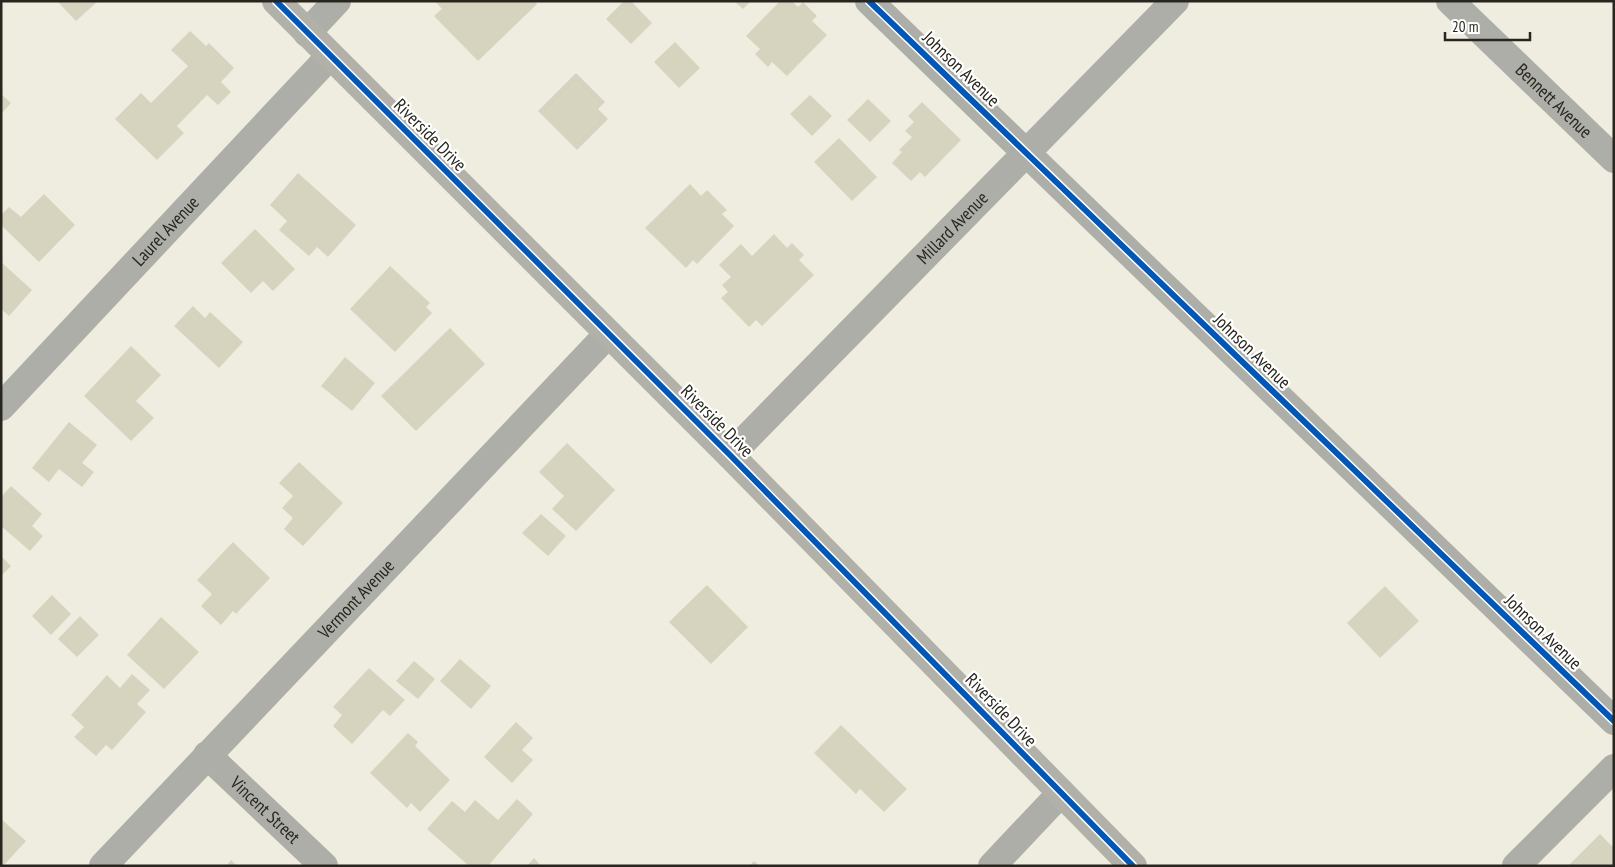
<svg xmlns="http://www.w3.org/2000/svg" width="1615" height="867" viewBox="0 0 1615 867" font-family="'PT Sans Narrow',sans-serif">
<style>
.building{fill:#d6d3bf}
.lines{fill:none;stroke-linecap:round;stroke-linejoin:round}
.minor{stroke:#aeaea9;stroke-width:28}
.major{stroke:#b2b1a9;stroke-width:28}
.cycleway-casing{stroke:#fff;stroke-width:9}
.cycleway{stroke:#0057b8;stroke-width:6}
.labels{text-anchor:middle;stroke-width:4.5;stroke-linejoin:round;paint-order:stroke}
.street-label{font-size:18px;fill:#28261e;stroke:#fff}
</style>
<rect width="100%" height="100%" fill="#efede0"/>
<path class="building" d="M57,1H98L76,21Z
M435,1H535L537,4L478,61L434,16L442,9Z
M624,1H631L652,23L631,44L606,19Z
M734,1H751L743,9Z
M780,1H792L798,7L803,2L817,16L812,21L827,35L787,76L772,62L768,67L755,54L760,49L746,36Z
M190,31L206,46L209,43L234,68L221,82L231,92L218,105L207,95L177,126L184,133L157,160L115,119L141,93L151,103L188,66L171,50Z
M675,42L700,68L679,88L654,62Z
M576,73L605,102L598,109L608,119L577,150L538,111Z
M1,94L11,103L1,114Z
M810,95L832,116L812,136L790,114Z
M868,99L891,121L870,142L847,120Z
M922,102L961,140L925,177L920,172L911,181L892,163L902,152L899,150L912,137L905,131L914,122L908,116Z
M839,138L877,177L852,201L814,162Z
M298,173L356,225L328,257L317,247L309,256L279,230L287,221L270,205Z
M690,184L701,196L707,190L727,210L722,214L734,226L697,264L693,260L686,268L645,228Z
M44,194L75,225L39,262L1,225V215L9,207L21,217Z
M255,229L295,269L273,291L263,281L251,293L221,263Z
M774,234L787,248L792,243L804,255L799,260L814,275L762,326L756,320L749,327L721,298L728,292L722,285L731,277L719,265L741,244L752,256Z
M1,262L32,290L9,316L1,309Z
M390,266L430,303L426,307L432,313L395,352L350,309Z
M193,306L205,318L210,312L243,342L219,368L174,326Z
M450,328L485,364L416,431L381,396Z
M131,346L161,375L136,401L154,418L131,441L84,396Z
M345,357L375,383L352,411L321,386Z
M69,422L97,445L82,463L94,472L82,487L59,469L49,482L32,468Z
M567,443L615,490L576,531L552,509L564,496L539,472Z
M299,462L343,503L303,546L284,529L293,518L282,508L293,496L279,483Z
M11,486L42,514L32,526L43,536L30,551L1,526V497Z
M541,514L566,536L548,556L522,533Z
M233,542L270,578L236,614L233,611L221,625L201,606L212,594L197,580Z
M1,556L11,566L1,576Z
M707,585L748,627L711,664L669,622Z
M1385,586L1419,621L1380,658L1347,623Z
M52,595L71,614L51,635L32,616Z
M80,616L99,635L77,657L58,639Z
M161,617L199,652L164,689L127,655Z
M460,659L491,686L471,709L440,681Z
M414,661L435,679L418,699L396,681Z
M369,668L405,700L390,716L383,710L352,744L333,726L342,715L333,707Z
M132,674L150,690L137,704L146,712L112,750L106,745L96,756L74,737L84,727L71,715L107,675L120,688Z
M516,722L533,738L522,750L533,760L512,783L484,757Z
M841,725L907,789L884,812L860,789L856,794L814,753Z
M408,733L418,742L415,746L450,780L420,812L411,803L407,808L370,773Z
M517,799L533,814L488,866H469L427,829L452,801L465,812L475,800L498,820Z
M1,819L26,841L3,866H1Z
M1600,834L1614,848V866H1568Z
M534,858L541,866H527Z
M231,860L237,866H226Z
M754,861L760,866H749Z"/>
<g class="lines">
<g class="minor">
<path d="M869,1L1614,721"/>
<path id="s1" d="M1450,1L1614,159"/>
<path d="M307,33L337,1"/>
<path id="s2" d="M1,407L330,56"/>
<path id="s3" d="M730,455L1175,1"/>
<path id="s4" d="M207,755L324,866"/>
<path id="s5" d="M103,866L608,334"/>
<path d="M992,866L1061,793"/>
<path d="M1516,866L1614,768"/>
</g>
<path class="major" d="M276,1L730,455L1133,866"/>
<g class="cycleway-casing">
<path id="cycleway" d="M276,1L730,455L1133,866
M869,1L1614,721"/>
</g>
<use href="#cycleway" class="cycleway"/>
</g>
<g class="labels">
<g class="street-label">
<text transform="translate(961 69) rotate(44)" y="6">Johnson Avenue</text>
<text dy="6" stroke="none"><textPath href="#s1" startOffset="144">Bennett Avenue</textPath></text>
<text transform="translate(430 135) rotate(45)" y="6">Riverside Drive</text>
<text dy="6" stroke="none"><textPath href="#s3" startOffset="318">Millard Avenue</textPath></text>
<text dy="6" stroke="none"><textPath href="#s2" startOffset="241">Laurel Avenue</textPath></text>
<text transform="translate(1252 351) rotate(44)" y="6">Johnson Avenue</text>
<text transform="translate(717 421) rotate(45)" y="6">Riverside Drive</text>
<text dy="6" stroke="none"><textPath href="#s5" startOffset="368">Vermont Avenue</textPath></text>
<text transform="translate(1543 632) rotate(44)" y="6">Johnson Avenue</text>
<text transform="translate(1001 710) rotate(46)" y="6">Riverside Drive</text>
<text dy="6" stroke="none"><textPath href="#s4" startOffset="80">Vincent Street</textPath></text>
</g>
</g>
<rect width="1615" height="867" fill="none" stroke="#28261e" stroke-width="5"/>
<path d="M1445 32v8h85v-8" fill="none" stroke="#28261e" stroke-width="2.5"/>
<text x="1452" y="32" font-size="15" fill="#28261e" stroke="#ffffff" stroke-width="4" paint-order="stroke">20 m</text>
</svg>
